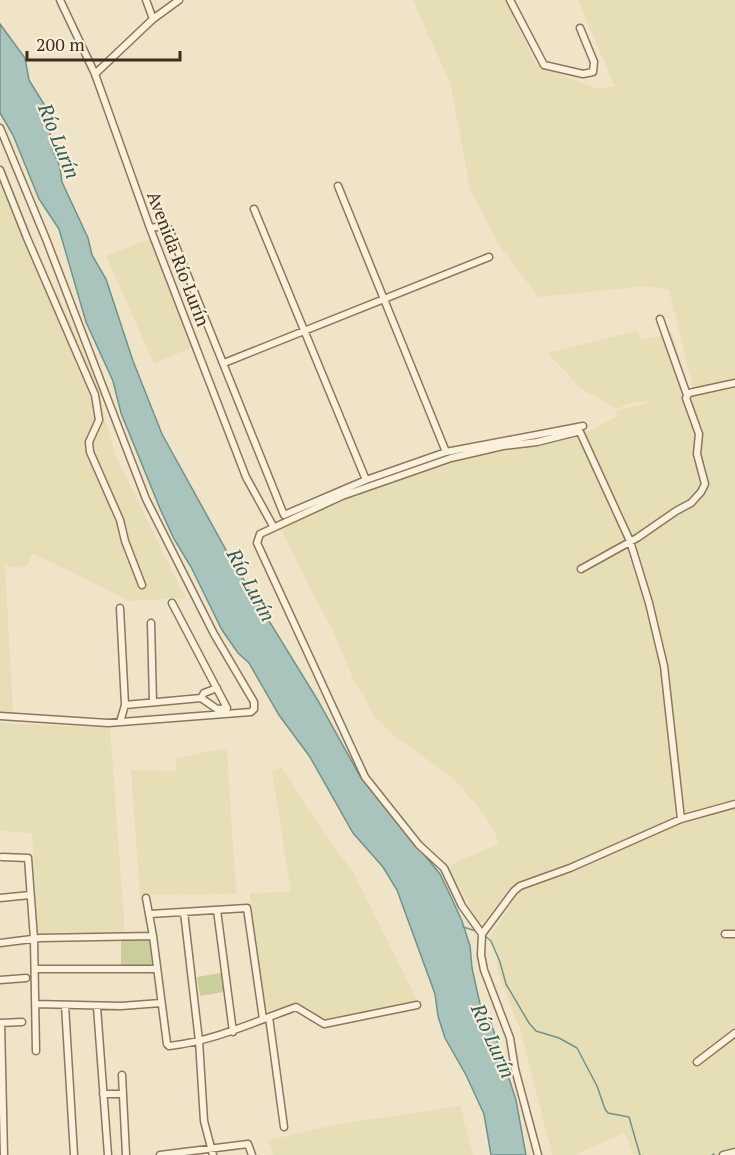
<svg xmlns="http://www.w3.org/2000/svg" width="735" height="1155" viewBox="0 0 735 1155" font-family="'PT Serif',serif">
<style>
.farmland{fill:#e6deb5}
.green{fill:#c9cf9b}
.water{fill:#a9c4bc;stroke:#6f938a;stroke-width:1.5}
.lines{fill:none;stroke-linecap:round;stroke-linejoin:round}
.stream{stroke:#6f938a;stroke-width:1.5}
.minor-casing{stroke:#8d765c;stroke-width:9}
.minor{stroke:#faf1dc;stroke-width:6}
.labels{text-anchor:middle;stroke-width:4.5;stroke-linejoin:round;paint-order:stroke}
.street-label{font-size:18px;fill:#3d2e20;stroke:#f7eed8}
.water-label{font-size:20px;font-style:italic;fill:#2f5d5a;stroke:#f7eed8}
</style>
<rect width="100%" height="100%" fill="#f0e4c8"/>
<path class="farmland" d="M413,0H505L537,66L596,88L615,87L578,0H735V1155H633L625,1133L574,1155H552L521,1032L497,969L498,955L490,937L518,894L513,886L511,887L484,922H478L453,876L446,867L498,844L495,832L478,807L452,777L395,737L375,717L351,675V673L336,638L279,526L349,496L451,461L533,446L575,435H584L583,433L596,428L617,416L616,411L655,401L631,403L617,409L582,389L547,353L637,331L642,340L672,333L689,389L693,388L669,290L647,286L538,297L499,245L471,192L450,83Z
M0,176L27,244L58,295L99,389L105,421L117,459L186,598L130,601L34,554L30,555V562L26,566L17,568L5,565L13,713H0Z
M152,238L194,346L154,364L106,256Z
M0,723L110,728L125,934L38,935L32,833L0,831Z
M227,748L236,894L140,895L131,770L177,771L176,758Z
M282,767L320,827L354,874L418,1002L416,1004L330,1020L322,1019L300,1005L272,1015L266,1012L250,893L291,892L272,771Z
M460,1106L473,1155H273L269,1140L334,1125Z"/>
<path class="green" d="M151,938L152,966H121V941Z
M221,973L224,992L200,996L197,977Z"/>
<path class="water" d="M0,24L25,58L29,80L47,109L52,148L60,167L62,182L88,238L92,255L106,279L133,361L162,434L231,559L317,699L360,776L440,874L451,897L462,921L470,946L472,968L480,1004L491,1023L516,1100L526,1155H491L484,1114L466,1075L445,1038L438,1016L435,994L397,890L383,867L353,833L310,757L279,715L249,663L238,653L222,630L191,567L174,539L161,511L121,413L113,381L86,322L59,229L39,199L13,135L0,113Z"/>
<g class="lines">
<path class="stream" d="M463,927L476,931
M485,936L491,941L500,962L506,984L529,1023L536,1031L559,1038L577,1048L597,1086L605,1109L608,1113L629,1117L640,1155
M712,1155L714,1154"/>
<g class="minor-casing">
<path id="minor" d="M60,0L95,74L150,228L246,477L273,526
M146,0L153,19
M510,0L544,65L583,74L593,72L594,62L580,28
M95,74L153,19L179,0
M0,128L46,239L146,499L214,634L254,702V709L251,712L108,723L0,716
M0,170L27,238L95,395L99,420L89,442L90,452L120,520L125,541L142,585
M338,186L446,452
M254,209L366,480
M150,228L163,226L169,229L284,515L366,480L446,452L583,426
M660,319L687,395
M224,363L489,257
M581,569L637,538L676,511L691,503L701,492L705,484L697,454L699,434L686,398L689,393L735,383
M120,608L125,705L201,698L217,709L227,708L172,603
M151,623L153,702
M201,698L204,693L217,688
M120,722L125,705
M2,857L28,858L34,939L36,1051
M0,898L30,895
M146,898L153,936L167,1044L169,1046C214,1041 254,1022 296,1007L324,1024L417,1005
M217,910L233,1032
M184,912L199,1041L204,1121L213,1155
M150,914L247,908L263,1019
M482,934L514,891L520,886L570,868L681,819L735,804
M725,934H735
M0,943L40,938L153,936
M35,969H156
M0,980L26,978
M35,1004L121,1006L161,1003
M65,1005L74,1155
M97,1007L108,1155
M269,1017L284,1127
M0,1023L22,1022
M1,1023L4,1155
M697,1062L735,1033
M122,1075L126,1155
M103,1094H123
M160,1155L248,1144L252,1155
M538,1155L515,1069L510,1038L484,970L481,955L482,934L462,906L444,868L419,845L365,777L257,543L260,534L342,496L451,458L503,446L537,442L577,432H580L630,541L649,603L664,666L681,819
M723,1155L735,1152"/>
</g>
<use href="#minor" class="minor"/>
</g>
<g class="labels">
<g class="street-label">
<text transform="translate(178 259) rotate(69)" y="6">Avenida Río Lurín</text>
</g>
<g class="water-label">
<text transform="translate(59 141) rotate(68)" y="7">Río Lurín</text>
<text transform="translate(251 585) rotate(62)" y="7">Río Lurín</text>
<text transform="translate(493 1041) rotate(66)" y="7">Río Lurín</text>
</g>
</g>
<path d="M27 51v9h153v-9" fill="none" stroke="#3d2e20" stroke-width="3"/>
<text x="36" y="51" font-size="18" fill="#3d2e20" stroke="#f7eed8" stroke-width="4.5" paint-order="stroke">200 m</text>
</svg>
